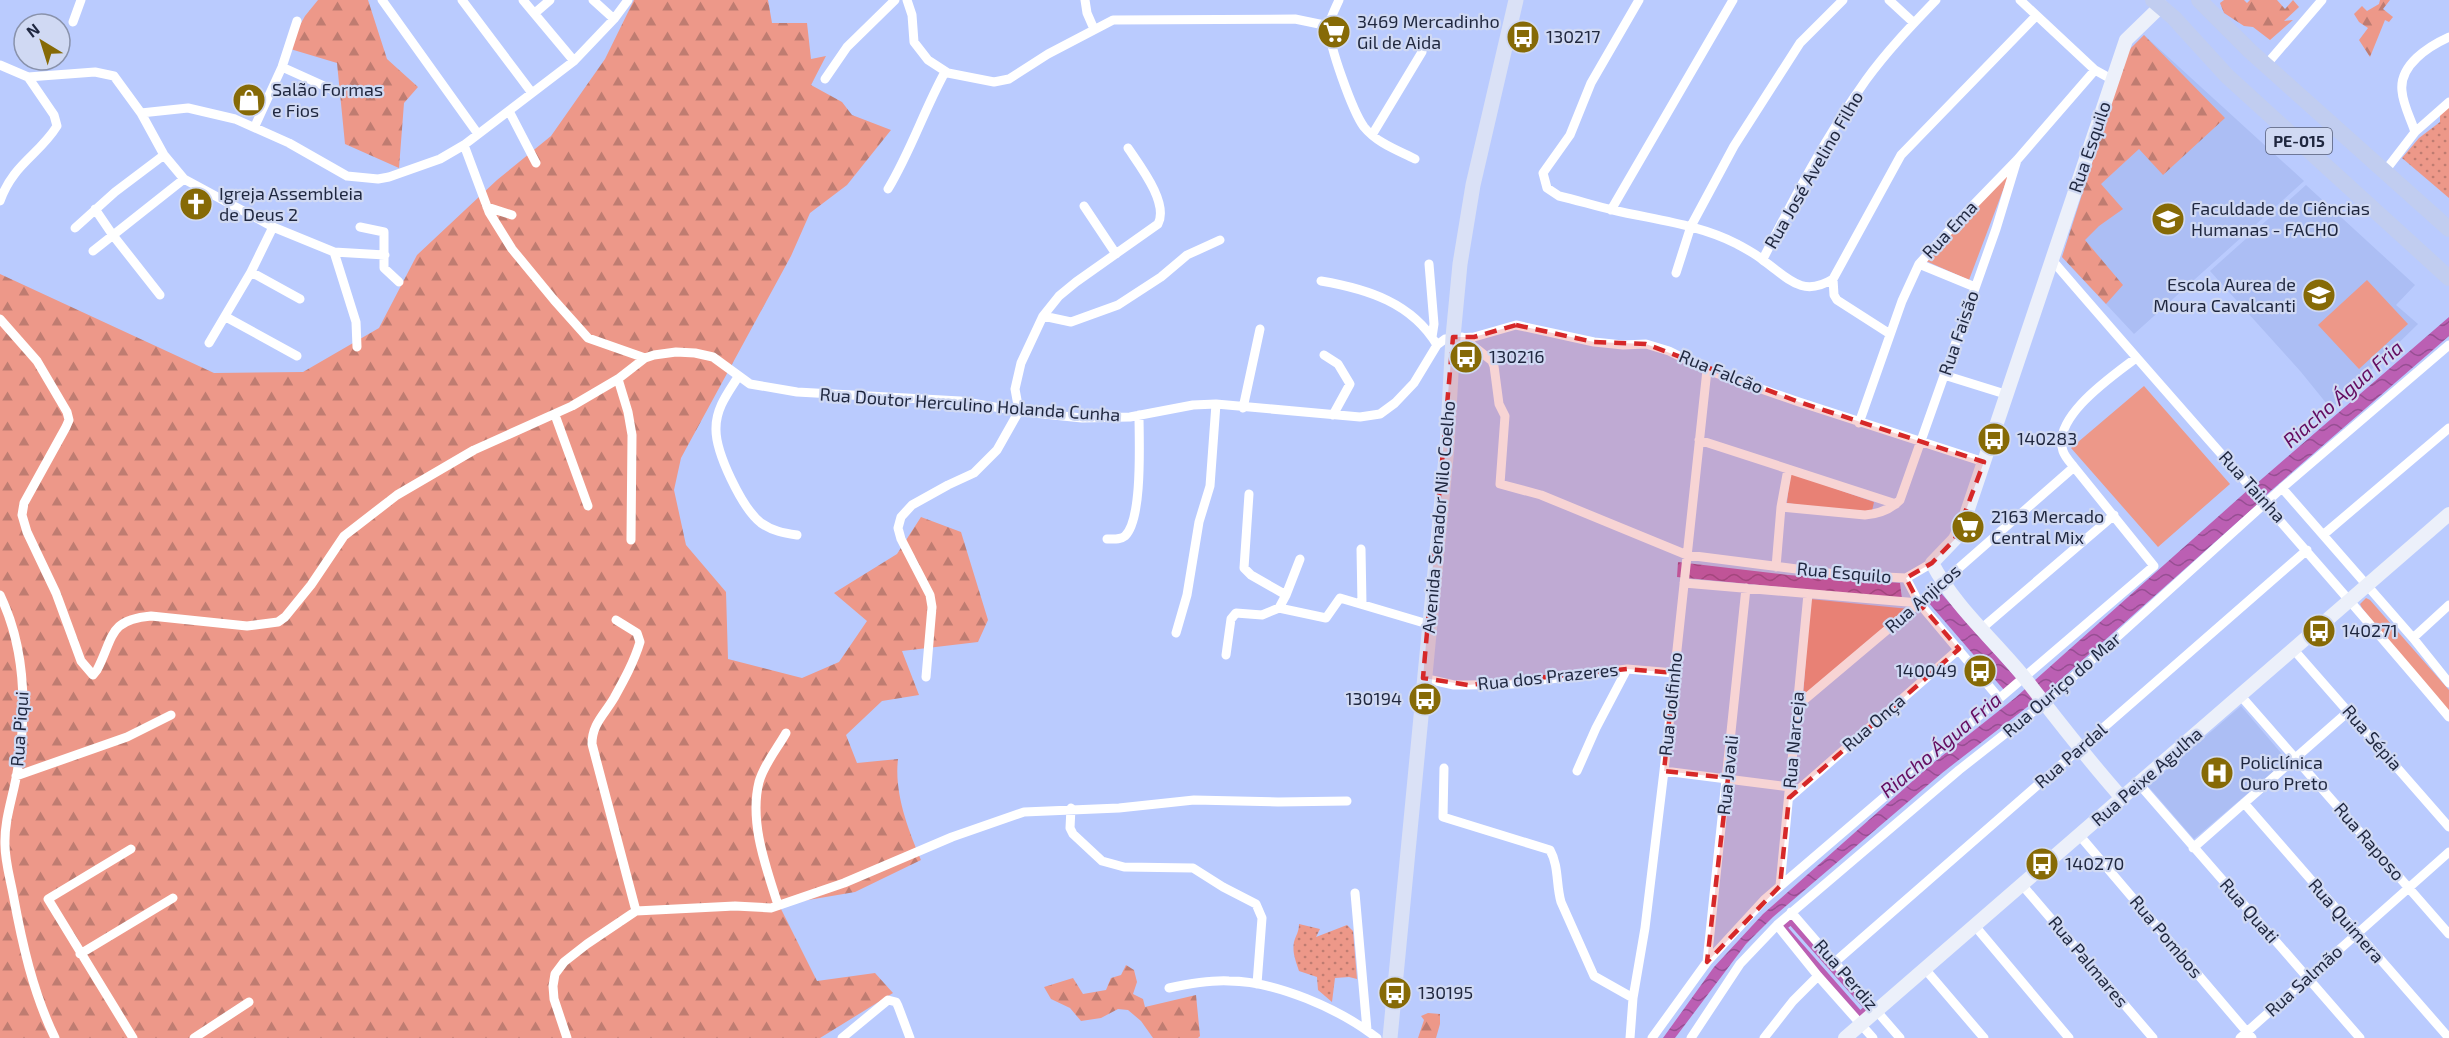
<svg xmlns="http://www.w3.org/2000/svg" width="2449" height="1038" viewBox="0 0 2449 1038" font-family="'Exo 2',sans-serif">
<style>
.built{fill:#acbef4}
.grass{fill:url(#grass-dots)}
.forest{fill:url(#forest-firs)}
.park{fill:#ed9889}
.water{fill:url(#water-waves)}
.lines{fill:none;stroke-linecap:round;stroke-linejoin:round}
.canal{stroke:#bb5fb3;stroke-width:10}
.street{stroke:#fff;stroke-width:9}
.secondary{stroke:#ecf0fa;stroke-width:14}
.primary{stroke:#dae1f6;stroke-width:15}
.highway{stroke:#c1cdf0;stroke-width:16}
.marked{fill:#d62828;fill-opacity:0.2;stroke:#d62828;stroke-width:4.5;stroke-dasharray:12 8;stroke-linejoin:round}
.labels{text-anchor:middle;stroke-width:4.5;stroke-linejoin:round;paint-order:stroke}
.shield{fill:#d0d9f3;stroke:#545c75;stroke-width:1.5}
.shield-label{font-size:16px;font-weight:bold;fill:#1f273f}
.poi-label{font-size:18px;fill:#1f273f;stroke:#d0d9f3;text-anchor:start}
.street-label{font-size:18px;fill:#1f273f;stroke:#d0d9f3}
.water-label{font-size:20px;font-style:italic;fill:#640c60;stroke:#d0d9f3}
</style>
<defs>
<pattern id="grass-dots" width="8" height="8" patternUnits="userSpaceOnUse" patternTransform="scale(1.5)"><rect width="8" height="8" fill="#ed9889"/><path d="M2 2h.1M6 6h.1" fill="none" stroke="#bf7c71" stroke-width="1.8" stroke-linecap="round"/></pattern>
<pattern id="forest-firs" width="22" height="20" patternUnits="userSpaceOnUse" patternTransform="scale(1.5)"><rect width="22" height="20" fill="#ed9889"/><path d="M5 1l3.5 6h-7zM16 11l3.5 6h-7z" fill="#bf7c71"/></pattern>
<pattern id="water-waves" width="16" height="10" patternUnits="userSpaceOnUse" patternTransform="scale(1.5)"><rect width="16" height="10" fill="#bb5fb3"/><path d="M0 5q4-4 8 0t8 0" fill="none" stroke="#974e93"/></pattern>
</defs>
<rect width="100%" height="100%" fill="#bacbfe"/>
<path class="built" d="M2144,35L2304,181L2134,334L2062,257L2128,51Z
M2306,185L2415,285L2396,305L2418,324L2331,409L2301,372L2210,271Z
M2241,706L2287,760L2194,839L2148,786Z"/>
<path class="grass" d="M2449,105V198L2402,158L2419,138L2440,122V113Z
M1299,924L1320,929L1316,937L1347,925L1353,931L1357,979L1349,977L1335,978L1332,1002L1318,990L1317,977L1299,971C1296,961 1292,953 1294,942C1296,935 1299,932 1299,924Z"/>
<path class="forest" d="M318,0H368L387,59L418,87L404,103L399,168L345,144L337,63L287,48L305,16Z
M634,0H768L772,23H807L811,59L826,56L811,85L842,102L852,115L891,130L847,185L810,213L791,256L681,458L674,490L686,545L726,592L728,659L802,678L839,662L867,621L834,593L897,554L921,517L961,532L988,620L978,642L902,651L919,695L882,701L846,735L857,763L898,759C894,793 908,829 921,860L855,892L779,905L817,981L875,973L893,993L820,1038H0V274L214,373L303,372L379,328L417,255L497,180L551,136L605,59Z
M2224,0H2244L2247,3L2250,0H2277L2285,9L2293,0L2299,7L2284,21L2293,20L2270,40L2253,27L2244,26L2224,13L2220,3Z
M2380,0H2390L2383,9L2393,17L2389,22L2385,20L2370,57L2359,40L2368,28L2359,22L2354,14L2362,6L2367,11L2379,4Z
M2144,35L2225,118L2163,175L2139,149L2101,184L2123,209L2099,226L2085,240L2123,285L2106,304L2062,257L2128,51Z
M1126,965L1134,970L1137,982L1133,994L1143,999L1145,1007L1196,995L1200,1036L1198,1038H1153L1141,1021L1128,1010L1118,1009L1101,1018L1081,1021L1070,1008L1051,999L1044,987L1073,978L1083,994L1106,990L1111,978L1121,975Z
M1428,1013L1440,1014V1024L1436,1038H1418L1424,1020L1421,1016Z"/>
<path class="park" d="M2011,169L1969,280L1926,261Z
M2367,280L2408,324L2359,369L2318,325Z
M2144,386L2230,484L2158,547L2071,448Z
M1790,473L1874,502L1872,511L1856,513L1787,503Z
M2366,598L2370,600L2449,690V715L2362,608L2360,604Z
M1810,599L1909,609L1803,698Z"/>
<path class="water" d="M2449,317V336L2266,495L2256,484Z
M2249,489L2260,502L2049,690L1942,773L1773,917L1746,944L1675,1038H1663L1714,967L1763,914L1933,763L2015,698Z
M1678,562L1788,575L1900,583L1902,599L1677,577Z
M1940,592L2017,679L2004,690L1928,602Z"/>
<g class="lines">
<path class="canal" d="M1791,919L1870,1008L1860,1017L1781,927Z"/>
<path class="street" d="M382,0L478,134
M462,0L532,93
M523,0L574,61
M593,0L614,19
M907,0L912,15L914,42L928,60L948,73L994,82L1009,79L1048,54L1113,20L1295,19L1329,26
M1085,0L1087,13L1094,29
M1339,0C1336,7 1330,18 1329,26C1328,44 1353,112 1364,127C1377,143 1397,150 1415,159
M1639,0L1591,83L1570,135L1543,173L1547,188L1559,196C1577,200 1595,206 1613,210C1655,220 1698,224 1737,244C1746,249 1756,254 1764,261C1788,278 1802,298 1833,279L1901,155L2036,16
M1889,0L1914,23
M2020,0L2095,70L2113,80
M535,13L550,0
M73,22L81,0
M0,65L28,77L95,72L114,76L141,113L164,155L184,179L273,227L334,252L385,255
M2266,65L2322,0
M282,67L333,90
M825,79L847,47L895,0
M509,111L536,163
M141,113L188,108L235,119L289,143L347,176L378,179L389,177L440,159L464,145L574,61L614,19L628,0
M255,126L282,67L297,21
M2415,132C2411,119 2403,105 2402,91C2399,65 2429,46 2449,37
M1372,135L1422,52
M464,145L489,212L512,249L554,300L588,338L645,358
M2385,171L2415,132L2449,102
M888,189C911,151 924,110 945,72
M0,201C13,164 39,155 57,126L54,115L28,77
M1084,206L1116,254
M487,207L512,215
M95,209L112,234L160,295
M1611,210L1733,0
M360,227L384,232V268L399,282
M75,228L115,192L164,155
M93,251L184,179
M334,252L356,322L357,347
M1763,259C1794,198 1826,136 1866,80C1887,51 1912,25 1936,0
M2052,260C2183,413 2319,562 2449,717
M1429,264L1434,324L1432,337
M1919,264L1975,287
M251,272L300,299
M1676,273L1691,226L1734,146L1800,43L1843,0
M1833,279L1834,295L1837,300L1890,334
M1321,281C1368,289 1412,303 1437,345
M1043,316L1071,322L1118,305L1161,277L1187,255L1220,240
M226,317L297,356
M0,319L37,361L67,412L69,420L66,427L24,503L22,515L27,532L56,593L81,661L93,675L97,670C114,637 108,620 151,616L247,626L278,622L285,617L311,585L344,536L397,495L474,450L572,406L618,379L645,358L654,355L676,352L695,353L713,357L750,384L797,392L960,401L1024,412L1082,418L1130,417L1193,405L1216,404L1360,417L1380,414L1395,403L1414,383L1437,345L1445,339L1474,337L1516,325L1594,342L1623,345L1646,344L1669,351L1707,370L1799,402L1984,462
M1462,337L1492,361L1494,366L1499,404L1505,416L1500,484L1541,495L1687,555L1844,575L1906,578L1932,563
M209,343L251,272L273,227
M1324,355L1338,364L1350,384L1333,415
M1944,375L2005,394
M738,377C728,393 716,408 716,428C715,452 742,508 761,523C772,531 784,533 797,535
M618,379L628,412L632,435L631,540
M1243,408L1260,329
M555,415L588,506
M1859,423L1902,301L1919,264L1953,226L2017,160L2095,70
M1699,440L1896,504
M2282,488L2413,638L2449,683
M1249,494L1244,568L1251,575L1286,595L1279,608
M1781,507L1865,515C1879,514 1890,510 1900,500L1996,229L2017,160
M2323,535L2449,428
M1107,539C1114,539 1120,540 1125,536C1143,519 1139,440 1139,415
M1361,549L1362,604
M1776,567L1781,507L1788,469
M1906,578L1919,603L1999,698
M1684,583L1919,603
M0,595C27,651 27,713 17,773C13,797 4,820 5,845C5,861 10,878 13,894C22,943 33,993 55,1038
M1286,595L1300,559
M616,620L637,633L640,642C634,662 624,680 614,698C604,715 592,724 592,744L636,911
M1981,629L2114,515
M1176,633L1187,595L1199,522L1210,486L1216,404
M2413,638L2449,605
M2294,650L2449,827
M1226,655L1231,619L1236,613L1262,615L1279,608L1326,618L1340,598L1431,625
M926,677L932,607L930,595L901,539L898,528L901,517L912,505L948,485L974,473L997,450L1019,411L1015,389L1021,363L1043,316L1059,296L1076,282L1158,224C1169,203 1140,166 1128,148
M1423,678L1454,685H1468L1512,684L1627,669L1674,673
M2240,695L2449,934
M1798,705L1919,603L2074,467
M1444,768L1443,817L1550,850C1559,866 1556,885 1561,902L1594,976L1633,998
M1577,771L1596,728L1627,669
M1664,771L1790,787
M16,776L127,737L171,715
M2139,784L2360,1038
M1789,798L1959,649
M2244,803L2449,1038
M1071,808L1070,828L1073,834L1102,861L1124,867L1193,868L1223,887L1256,904L1262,918L1257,984
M2080,836L2252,1038
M2193,848L2349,711
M131,849L48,899L133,1038
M1780,886L1808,594
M2023,886L2153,1038
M1355,893L1367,1030
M778,905C766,867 749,822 759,782C764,764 777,749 786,733
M1791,912L1900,1038
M1777,925L1818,976L1873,1038
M1975,926L2069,1038
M80,954L173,898
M1707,962L1746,588
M1835,962L2307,550
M1925,969L1984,1038
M1169,988C1188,984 1209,980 1229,981C1276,981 1340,1009 1377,1038
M194,1038L249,1002
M567,1038L554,999L553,986L555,974L564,962L587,944L636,911L735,906L771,908L844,883L952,837L1024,812L1119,808L1194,800L1278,802L1347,801
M842,1038L888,1000L896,1002L898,1006L910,1038
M1630,1038L1633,998L1645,928L1664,771L1707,370
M1652,1038L1707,962L1764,900L2154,566L2074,467C2070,462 2065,457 2063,451C2051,417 2114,375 2136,358
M1691,1038L1740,964L1777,925L1959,770L2043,704L2282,488L2449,345
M1764,1038L1793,1001L1818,976
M2240,1038L2449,852"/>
<path class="secondary" d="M2122,798C2087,759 2056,718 2024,677C1993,639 1955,607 1932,563L1955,539L1965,518L2126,40L2161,6
M1845,1038L2449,514"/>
<path class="primary" d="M1390,1038L1447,447L1453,337L1460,264L1473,185L1516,0"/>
<path class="highway" d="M2153,0L2174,18L2227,76L2449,278
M2199,0L2250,51L2449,229"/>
</g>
<path class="marked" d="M1516,325L1594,342L1646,344L1799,402L1984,462L1955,539L1932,563L1906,578L1919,603L1959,649L1789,798L1780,886L1707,962L1728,778L1664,771L1674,673L1627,669L1468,685L1423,678L1453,337H1474Z"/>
<defs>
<g id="supermarket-disc" transform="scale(1.725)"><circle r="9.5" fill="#866a06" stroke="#d0d9f3"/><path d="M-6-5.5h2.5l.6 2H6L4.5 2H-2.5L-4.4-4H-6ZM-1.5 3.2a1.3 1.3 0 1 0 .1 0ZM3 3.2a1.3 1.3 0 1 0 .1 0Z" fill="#fff"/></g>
<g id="bus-disc" transform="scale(1.725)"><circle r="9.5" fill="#866a06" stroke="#d0d9f3"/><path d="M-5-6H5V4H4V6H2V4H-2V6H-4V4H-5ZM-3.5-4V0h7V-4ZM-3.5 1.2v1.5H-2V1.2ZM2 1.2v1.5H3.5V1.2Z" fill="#fff"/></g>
<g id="shop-disc" transform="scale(1.725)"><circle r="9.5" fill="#866a06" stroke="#d0d9f3"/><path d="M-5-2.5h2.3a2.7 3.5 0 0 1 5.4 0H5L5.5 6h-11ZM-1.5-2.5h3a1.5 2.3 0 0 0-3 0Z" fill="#fff"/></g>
<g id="church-disc" transform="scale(1.725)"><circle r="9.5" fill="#866a06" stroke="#d0d9f3"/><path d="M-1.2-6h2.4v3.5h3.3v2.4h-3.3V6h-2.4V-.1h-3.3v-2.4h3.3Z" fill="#fff"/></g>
<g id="university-disc" transform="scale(1.725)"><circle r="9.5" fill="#866a06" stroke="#d0d9f3"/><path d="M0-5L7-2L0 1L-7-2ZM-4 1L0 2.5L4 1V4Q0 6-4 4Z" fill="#fff"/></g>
<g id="school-disc" transform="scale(1.725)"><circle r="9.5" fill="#866a06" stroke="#d0d9f3"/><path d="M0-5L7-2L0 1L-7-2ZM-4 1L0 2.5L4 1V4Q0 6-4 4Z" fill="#fff"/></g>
<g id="hospital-disc" transform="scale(1.725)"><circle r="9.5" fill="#866a06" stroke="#d0d9f3"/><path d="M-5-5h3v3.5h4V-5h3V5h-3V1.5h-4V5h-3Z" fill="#fff"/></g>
</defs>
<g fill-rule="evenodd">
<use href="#supermarket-disc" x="1334" y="32"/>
<use href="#bus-disc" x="1523" y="37"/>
<use href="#shop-disc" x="249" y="100"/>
<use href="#church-disc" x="196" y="204"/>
<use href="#university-disc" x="2168" y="219"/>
<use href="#school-disc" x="2319" y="295"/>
<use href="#bus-disc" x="1466" y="357"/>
<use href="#bus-disc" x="1994" y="439"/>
<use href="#supermarket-disc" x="1968" y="527"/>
<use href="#bus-disc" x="2319" y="631"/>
<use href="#bus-disc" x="1980" y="671"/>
<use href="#bus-disc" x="1425" y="699"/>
<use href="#hospital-disc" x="2217" y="773"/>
<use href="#bus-disc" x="2042" y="864"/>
<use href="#bus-disc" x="1395" y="993"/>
</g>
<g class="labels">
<rect class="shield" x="2266" y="128" width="66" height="26" rx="4.5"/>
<g class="shield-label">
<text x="2299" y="147">PE-015</text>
</g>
<g class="poi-label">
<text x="1357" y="28">3469 Mercadinho<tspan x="1357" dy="21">Gil de Aida</tspan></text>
<text x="1546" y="43">130217</text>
<text x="272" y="96">Salão Formas<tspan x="272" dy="21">e Fios</tspan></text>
<text x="219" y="200">Igreja Assembleia<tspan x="219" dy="21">de Deus 2</tspan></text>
<text x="2191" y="215">Faculdade de Ciências<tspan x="2191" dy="21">Humanas - FACHO</tspan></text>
<text x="2296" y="291" text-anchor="end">Escola Aurea de<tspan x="2296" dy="21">Moura Cavalcanti</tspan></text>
<text x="1489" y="363">130216</text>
<text x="2017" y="445">140283</text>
<text x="1991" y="523">2163 Mercado<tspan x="1991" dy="21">Central Mix</tspan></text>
<text x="2342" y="637">140271</text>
<text x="1957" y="677" text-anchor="end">140049</text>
<text x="1402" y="705" text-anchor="end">130194</text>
<text x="2240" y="769">Policlínica<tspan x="2240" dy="21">Ouro Preto</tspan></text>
<text x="2065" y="870">140270</text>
<text x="1418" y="999">130195</text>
</g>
<g class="street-label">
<text transform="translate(2090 147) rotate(-71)" y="6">Rua Esquilo</text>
<text transform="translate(1814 170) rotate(-60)" y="6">Rua José Avelino Filho</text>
<text transform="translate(1950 230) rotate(-47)" y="6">Rua Ema</text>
<text transform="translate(1959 333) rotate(-71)" y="6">Rua Faisão</text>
<text transform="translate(1721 372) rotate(22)" y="6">Rua Falcão</text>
<text transform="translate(970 405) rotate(4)" y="6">Rua Doutor Herculino Holanda Cunha</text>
<text transform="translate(2252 487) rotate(48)" y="6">Rua Tainha</text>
<text transform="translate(1439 517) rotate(-85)" y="6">Avenida Senador Nilo Coelho</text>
<text transform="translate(1844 573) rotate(5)" y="6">Rua Esquilo</text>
<text transform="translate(1923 599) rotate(-41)" y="6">Rua Anjicos</text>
<text transform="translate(1548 677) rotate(-6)" y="6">Rua dos Prazeres</text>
<text transform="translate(2062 685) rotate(-41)" y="6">Rua Ouriço do Mar</text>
<text transform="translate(1671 704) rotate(-84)" y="6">Rua Golfinho</text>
<text transform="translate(1874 723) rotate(-41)" y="6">Rua Onça</text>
<text transform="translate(20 729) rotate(-86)" y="6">Rua Piqui</text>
<text transform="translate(2372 738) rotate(49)" y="6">Rua Sépia</text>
<text transform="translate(1794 740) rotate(-85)" y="6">Rua Narceja</text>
<text transform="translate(2071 756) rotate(-41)" y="6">Rua Pardal</text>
<text transform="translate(1728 775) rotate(-84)" y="6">Rua Javali</text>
<text transform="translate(2147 777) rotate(-41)" y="6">Rua Peixe Agulha</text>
<text transform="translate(2369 842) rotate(49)" y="6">Rua Raposo</text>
<text transform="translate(2249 911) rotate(49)" y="6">Rua Quati</text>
<text transform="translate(2346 921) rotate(49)" y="6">Rua Quimera</text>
<text transform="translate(2166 937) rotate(50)" y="6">Rua Pombos</text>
<text transform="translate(2088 962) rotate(50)" y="6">Rua Palmares</text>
<text transform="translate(1846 975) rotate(49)" y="6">Rua Perdiz</text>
<text transform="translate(2304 981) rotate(-42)" y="6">Rua Salmão</text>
</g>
<g class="water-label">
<text transform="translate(2343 394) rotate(-41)" y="7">Riacho Água Fria</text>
<text transform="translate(1941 745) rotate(-40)" y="7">Riacho Água Fria</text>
</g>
</g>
<g transform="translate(42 42) rotate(322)"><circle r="28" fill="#d0d9f3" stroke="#8992ab" stroke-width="1.5"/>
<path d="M0-4.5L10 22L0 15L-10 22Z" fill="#866a06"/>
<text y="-9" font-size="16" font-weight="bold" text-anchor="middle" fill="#1f273f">N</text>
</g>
</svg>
